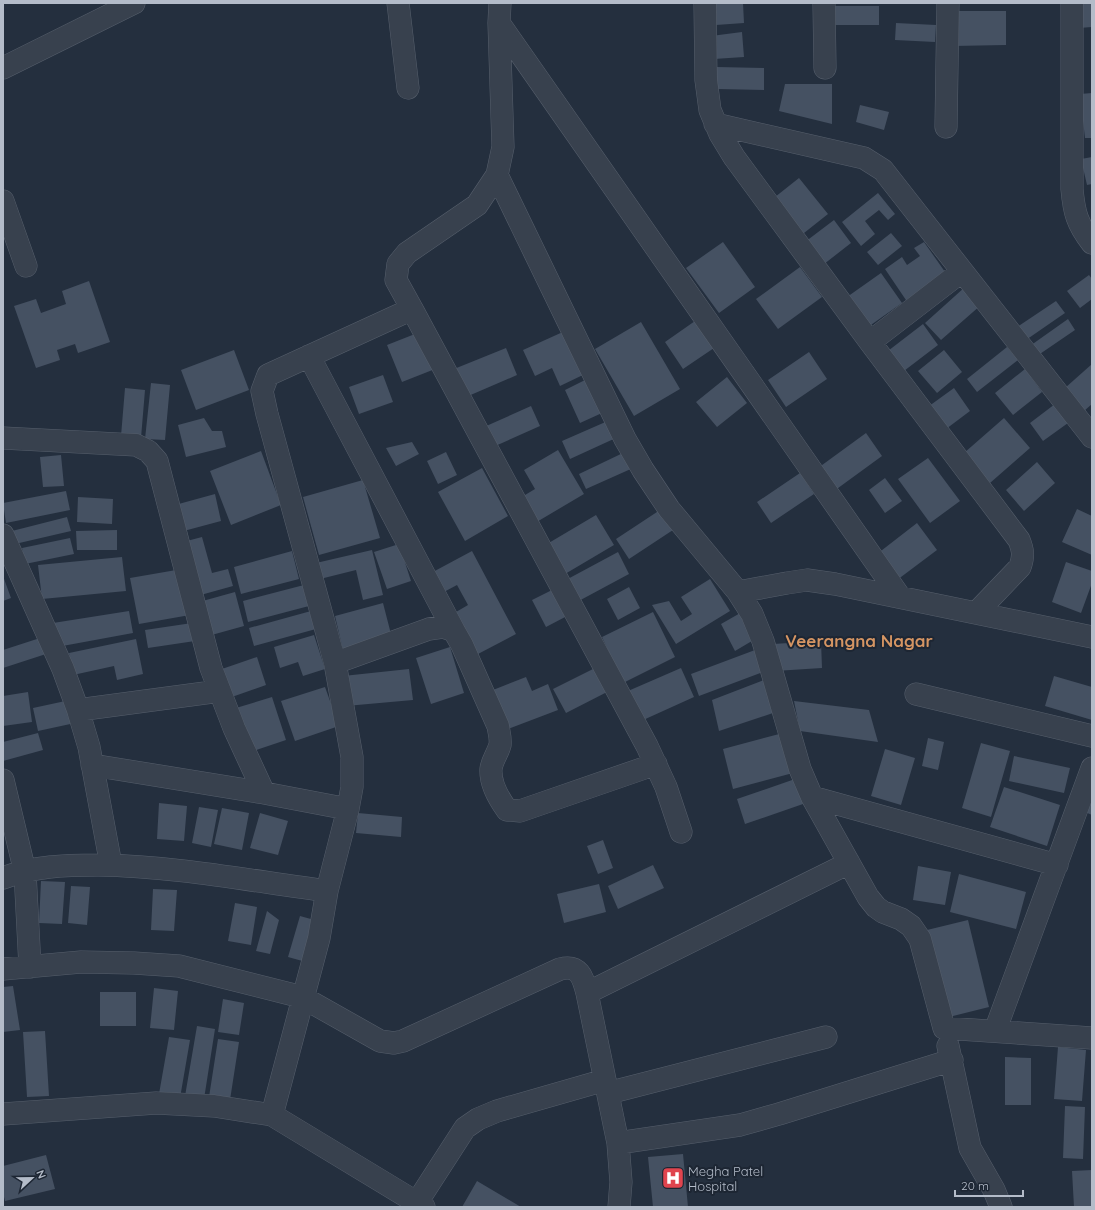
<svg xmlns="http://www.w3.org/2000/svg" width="1095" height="1210" viewBox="0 0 1095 1210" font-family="Quicksand,sans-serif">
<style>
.building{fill:#455162}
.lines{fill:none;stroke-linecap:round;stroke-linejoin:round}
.street-casing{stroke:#565f6c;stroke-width:23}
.street{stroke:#38414e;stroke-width:22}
.labels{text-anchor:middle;stroke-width:4;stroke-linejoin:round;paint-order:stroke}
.poi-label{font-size:13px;fill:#b4bcc9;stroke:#1d2633;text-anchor:start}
.district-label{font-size:17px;font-weight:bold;fill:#d59563;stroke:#1d2633}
</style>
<rect width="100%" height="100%" fill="#242f3e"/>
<path class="building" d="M714,3H743L744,23L716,25Z
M1076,3H1092V27L1079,28Z
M831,6H879V25H831Z
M953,11H1006V45L953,46Z
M896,23L936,25L935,42L895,40Z
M742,32L744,57L714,59L711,36Z
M717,67L764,68V90L717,89Z
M785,84H832V124L779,111Z
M1092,93V138H1085L1080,94Z
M860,105L889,112L884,130L856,122Z
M1092,157V184L1087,185L1081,159Z
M799,178L828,214L799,237L770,201Z
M878,193L895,214L888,220L879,210L865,221L875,234L861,246L842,222Z
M834,220L851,243L819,268L801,245Z
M891,233L902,246L878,265L867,252Z
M723,242L755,287L719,313L686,268Z
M924,242L950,279L910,306L885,269L902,257L907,265L920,256L914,248Z
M800,267L822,297L778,329L756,299Z
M881,273L902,303L868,327L847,297Z
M1089,275L1092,279V299L1080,308L1067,291Z
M89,281L110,342L78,353L75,344L57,350L60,360L36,368L14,306L36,299L41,313L66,304L62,291Z
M965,287L981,305L941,340L925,323Z
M1056,301L1065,313L1023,342L1014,329Z
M1068,319L1075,330L1034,358L1027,348Z
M695,321L714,348L683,369L665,342Z
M641,322L680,389L634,416L595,349Z
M923,324L938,345L900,374L884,354Z
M565,331L585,374L560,386L552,368L535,376L523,350Z
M420,332L435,369L402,382L387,345Z
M1007,347L1018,360L977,392L967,379Z
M506,348L517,375L466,397L454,369Z
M234,350L249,390L196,410L181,370Z
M944,350L962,372L937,393L918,371Z
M809,352L827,379L786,407L768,380Z
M1092,364V404L1084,411L1065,388Z
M1025,369L1042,392L1013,415L995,393Z
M383,375L393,402L359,414L349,387Z
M727,377L747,403L717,427L696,402Z
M587,379L602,413L580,423L565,390Z
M151,383L170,385L165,440L145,439Z
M125,388L145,390L141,438L121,436Z
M954,388L970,411L942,432L925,409Z
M1055,404L1068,423L1043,441L1030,423Z
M531,406L540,426L493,447L484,427Z
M204,418L212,431H222L226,447L186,457L178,425Z
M1004,418L1030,448L990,483L964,453Z
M610,420L618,437L570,459L562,441Z
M866,433L882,456L834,491L818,468Z
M412,442L419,454L396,466L386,448Z
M558,450L584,494L535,523L520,498L535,489L524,470Z
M261,451L281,505L231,525L210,471Z
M446,452L457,475L438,484L427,461Z
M625,452L633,468L586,489L579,474Z
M61,455L64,486L43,487L40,457Z
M928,458L960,501L930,523L898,479Z
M1037,462L1055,483L1024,511L1006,490Z
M482,468L508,516L465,541L438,492Z
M800,473L814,494L771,523L757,502Z
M885,478L902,501L885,513L869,490Z
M363,480L380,538L319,555L303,497Z
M66,491L70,510L6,523L3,503Z
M215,494L221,521L180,532L175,505Z
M78,497L113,499L112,524L77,522Z
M1077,509L1092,516V555L1062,542Z
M660,510L673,530L629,559L616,539Z
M596,515L614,545L565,574L547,544Z
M67,517L71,531L15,544L12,531Z
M917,523L937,550L897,580L877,554Z
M117,530V550H77L76,531Z
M202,537L212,573L228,569L233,586L197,596L183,542Z
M70,538L74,554L25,564L22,548Z
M399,544L411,581L387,589L374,552Z
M372,550L383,595L363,600L356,570L320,579L316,563Z
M292,551L299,579L241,594L234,567Z
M472,551L516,634L478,654L456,612L468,605L457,585L442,593L431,573Z
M618,552L629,574L575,603L564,581Z
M122,557L126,591L42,599L38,565Z
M1066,562L1092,571V583L1081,613L1052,602Z
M182,569L190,615L139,624L130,578Z
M3,576L11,598L3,601Z
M710,579L730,611L676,644L652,605L669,601L681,621L692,614L681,597Z
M304,585L309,606L248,622L243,601Z
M629,587L640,608L618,620L607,599Z
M554,589L567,616L546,627L532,600Z
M235,592L244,626L208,636L199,602Z
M383,603L392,638L343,650L335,616Z
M129,611L133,633L57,647L53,623Z
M311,611L316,629L254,646L249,628Z
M653,612L675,657L623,683L602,637Z
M742,612L757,638L735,651L721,624Z
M192,623L195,641L148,648L145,630Z
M314,635L325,669L303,676L298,662L280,668L274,647Z
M40,638L46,654L3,668V650Z
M136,639L143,674L117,680L114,666L73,675L69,653Z
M821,641L822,668L775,671L773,644Z
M450,647L464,693L431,704L416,658Z
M755,650L763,672L699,696L691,674Z
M257,657L266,685L229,698L219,670Z
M597,667L609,691L566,713L553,689Z
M681,668L694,697L641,721L628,691Z
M409,669L413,700L346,706L343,676Z
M1054,676L1092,687V720L1045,706Z
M526,677L532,691L548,684L558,710L508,729L493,690Z
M764,680L776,712L719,731L712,700Z
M325,687L339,726L295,741L281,701Z
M28,692L32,722L3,726V696Z
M272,697L286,740L250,752L236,708Z
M70,700L75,723L38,731L33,708Z
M794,701L869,710L878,742L800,731Z
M38,733L43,750L3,761V742Z
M783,733L793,773L733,789L723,749Z
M928,738L944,742L938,770L922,766Z
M981,743L1010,751L991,817L962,808Z
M885,749L915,758L901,805L871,796Z
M1014,756L1070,768L1064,793L1009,781Z
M795,779L803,804L745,824L737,799Z
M1004,787L1060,805L1047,846L990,827Z
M1092,795V815L1085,812Z
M159,803L187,806L184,841L157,839Z
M199,807L218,810L211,847L192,843Z
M222,808L249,813L242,850L214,844Z
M260,813L288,821L278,855L250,848Z
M358,813L402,817L401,837L356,833Z
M603,840L613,868L598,874L587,846Z
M653,865L664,888L618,909L608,886Z
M918,866L951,872L945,905L913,900Z
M959,874L1026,892L1016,929L950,912Z
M41,881L65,882L62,924L39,923Z
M599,884L606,912L564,923L557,894Z
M71,886L90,887L87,925L68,923Z
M153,889L177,890L174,931L151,930Z
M235,903L257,907L251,945L228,941Z
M267,911L279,920L270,954L256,951Z
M300,916L318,921L306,962L288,957Z
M968,920L989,1007L949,1017L927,930Z
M13,986L20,1030L3,1032V987Z
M154,988L178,991L174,1030L150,1028Z
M100,992H136V1026H100Z
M223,999L244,1003L239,1035L218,1032Z
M197,1026L215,1029L204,1099L185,1096Z
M45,1031L49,1096L27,1097L23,1032Z
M169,1037L190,1040L180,1098L159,1094Z
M218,1039L239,1042L230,1100L209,1097Z
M1058,1047L1086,1050L1082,1101L1054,1099Z
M1005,1057L1031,1058V1105H1005Z
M1065,1106L1085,1107L1083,1159L1063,1158Z
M683,1154L688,1207H653L648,1157Z
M46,1155L55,1189L5,1201L3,1193V1166Z
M1092,1170V1207H1074L1072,1171Z
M477,1181L521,1207H462Z"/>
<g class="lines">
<g class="street-casing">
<path id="street" d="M398,3L408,88
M705,3L706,80L710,110L720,134L734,157L870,342L1019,540C1023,550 1024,556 1020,567L976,613
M824,3L825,68
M1072,3V189C1074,212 1077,224 1092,243
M499,23L900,597
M3,68L134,3
M715,124L864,158L883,170L1092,437
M946,127L948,3
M497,175L625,439L643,470L669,509L738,592L752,614L763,641L800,769L812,797L868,897L876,907L883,912L901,919L911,926L920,939L944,1028L1092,1038
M3,201L26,266
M412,309L647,746L666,787L681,832
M870,342L961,272
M309,356L454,631
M3,438L136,445L148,451L157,461L211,668L234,728L264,793
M3,535L63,669L78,710L89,747L111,865
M738,592L787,583L807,580L835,584L1092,637
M335,663L429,629L443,627L454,631L462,645L498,726C499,732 501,739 500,745C498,753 492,760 491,769C490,783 499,799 507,810L520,811L656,764
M916,694L1092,736
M78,710L220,691
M92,765L264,793L348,809
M3,780L25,872L30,967
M812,797L1057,865
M3,878C33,866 67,865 98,865C175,866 251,881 327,891
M3,969L81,962L134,963L179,966L302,997L380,1041L394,1043L403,1041L560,969C579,964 583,977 587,993
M995,1031L1092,768
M948,1046L970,1148L994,1190L1001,1207
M608,1093L826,1037
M3,1114L156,1103L214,1106L272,1115
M618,1143L740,1125L779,1114L952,1060
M414,1207L465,1128L478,1119L497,1111L605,1080
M424,1207L272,1115L319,938L327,891L348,809L352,787V757L335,663L267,414L262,391L268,375L412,309L396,280L398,264L407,253L477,205L497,175L503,147L499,23L500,3
M619,1207L621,1182L618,1143L587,993L849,863"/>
</g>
<use href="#street" class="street"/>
</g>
<defs>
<g id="hospital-square" transform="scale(1.15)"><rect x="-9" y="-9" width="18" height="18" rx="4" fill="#e0444e" stroke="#1d2633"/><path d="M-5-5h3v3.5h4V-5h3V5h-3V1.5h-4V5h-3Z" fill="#fff"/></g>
</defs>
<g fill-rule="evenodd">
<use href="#hospital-square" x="673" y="1178"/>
</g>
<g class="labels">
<g class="poi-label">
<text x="688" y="1176">Megha Patel<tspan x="688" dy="15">Hospital</tspan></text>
</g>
<g class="district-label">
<text x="859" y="647">Veerangna Nagar</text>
</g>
</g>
<rect width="1095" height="1210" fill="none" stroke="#b4bcc9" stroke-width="8"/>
<g transform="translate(32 1178) rotate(68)" stroke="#1d2633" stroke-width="3" paint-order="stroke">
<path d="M0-3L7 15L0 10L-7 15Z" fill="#b4bcc9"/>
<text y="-6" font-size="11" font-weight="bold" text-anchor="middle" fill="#b4bcc9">N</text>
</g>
<path d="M955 1190v6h68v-6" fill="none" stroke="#b4bcc9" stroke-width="2"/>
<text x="961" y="1190" font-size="12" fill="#b4bcc9" stroke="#1d2633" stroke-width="3" paint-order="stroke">20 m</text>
</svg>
